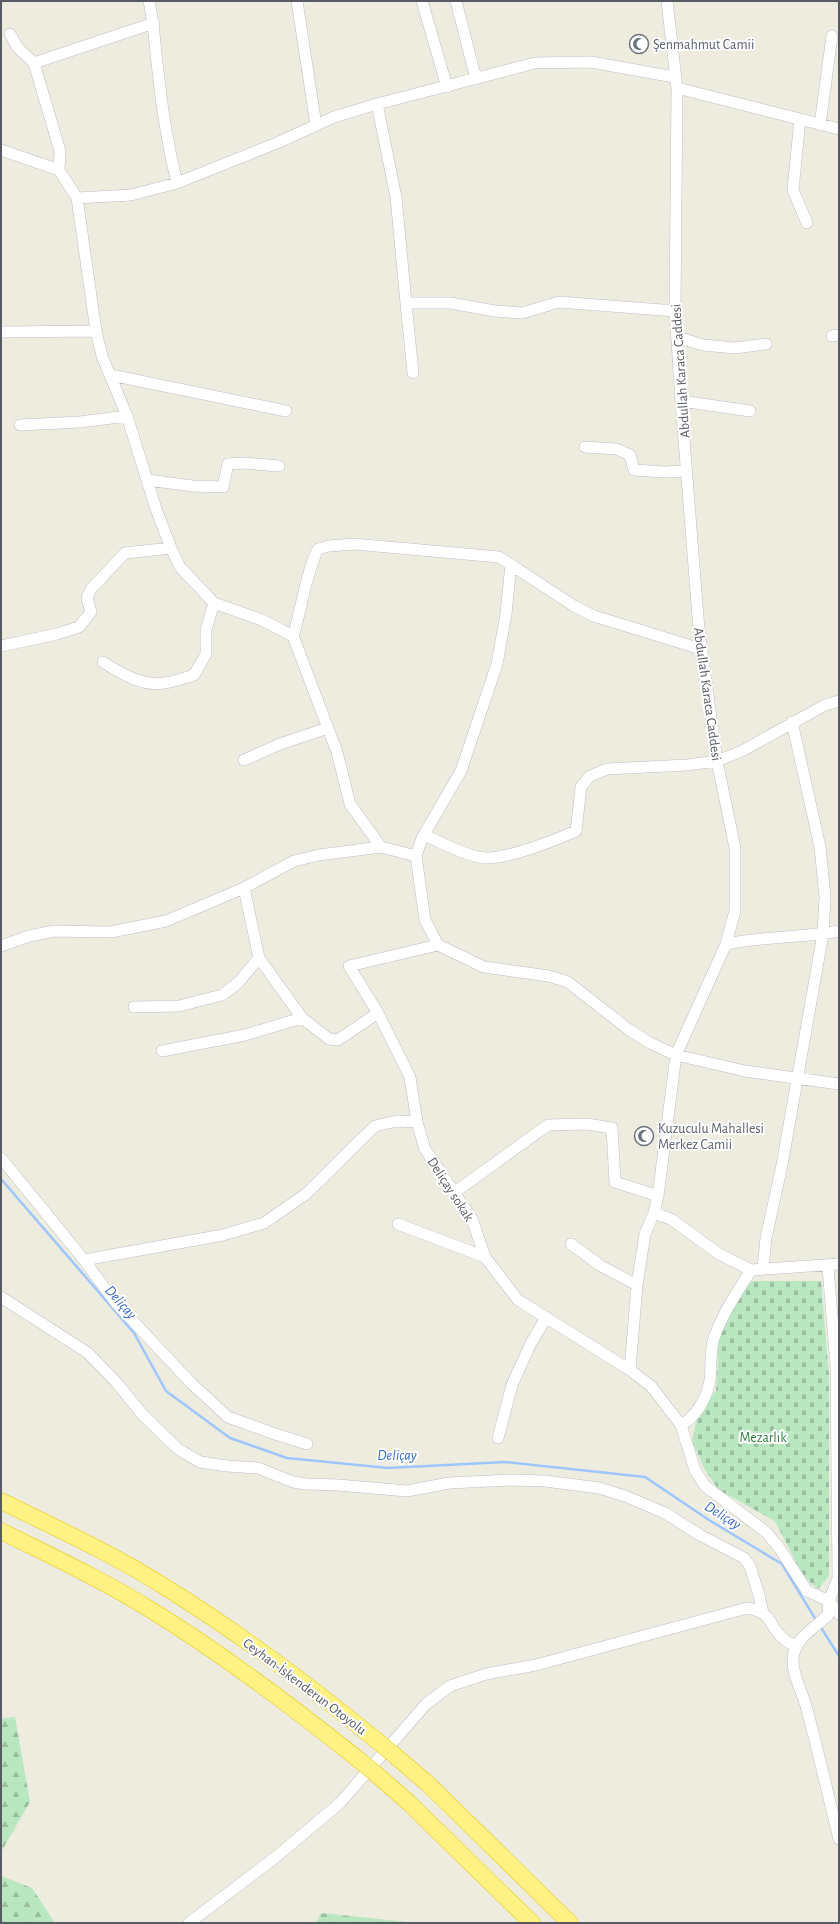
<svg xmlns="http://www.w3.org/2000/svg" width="840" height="1924" viewBox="0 0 840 1924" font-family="'Alegreya Sans',sans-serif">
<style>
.forest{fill:url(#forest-firs)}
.cemetery{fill:url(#cemetery-stones)}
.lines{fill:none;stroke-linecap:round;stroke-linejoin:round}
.stream{stroke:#9dc6ff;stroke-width:2.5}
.minor-casing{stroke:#bdbec5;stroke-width:12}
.highway-casing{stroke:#ecc500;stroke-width:17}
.minor{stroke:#fff;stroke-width:11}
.highway{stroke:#fff284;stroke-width:16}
.highway-bridge-casing{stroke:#ecc500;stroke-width:17;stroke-linecap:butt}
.highway-bridge{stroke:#fff284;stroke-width:16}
.labels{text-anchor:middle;stroke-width:4;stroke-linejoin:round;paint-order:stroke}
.worship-label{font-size:14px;fill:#5b616d;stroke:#fff;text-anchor:start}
.street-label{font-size:14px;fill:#585b62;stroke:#fff}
.park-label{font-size:14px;fill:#2e843f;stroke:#fff}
.water-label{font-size:15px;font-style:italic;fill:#386aca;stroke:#fff}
</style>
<defs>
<pattern id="forest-firs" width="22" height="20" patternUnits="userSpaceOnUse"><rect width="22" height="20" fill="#b9e7c0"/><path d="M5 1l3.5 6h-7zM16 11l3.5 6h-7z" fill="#99be9f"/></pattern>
<pattern id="cemetery-stones" width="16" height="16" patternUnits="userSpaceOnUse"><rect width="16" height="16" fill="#b9e7c0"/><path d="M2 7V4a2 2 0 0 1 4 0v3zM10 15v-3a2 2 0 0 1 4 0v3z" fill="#99be9f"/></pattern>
</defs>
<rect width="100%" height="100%" fill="#edecdf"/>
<path class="forest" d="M15,1717L30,1802L1,1852V1719Z
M1,1876L32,1888L55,1923H1Z
M321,1913L418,1923H316Z"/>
<path class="cemetery" d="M753,1281H821L829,1376V1576L818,1589L803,1576L775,1521L719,1490L705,1470L692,1441L697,1417L716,1391L718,1361L717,1337L740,1290Z"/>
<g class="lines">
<path class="stream" d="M1,1179L134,1333L166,1391L230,1438L287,1458L388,1468L505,1462L645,1477L709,1520L782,1564L816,1620
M820,1626L839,1656"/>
<g class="minor-casing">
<path id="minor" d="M149,1C154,24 155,47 158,71C162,109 168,147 177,183
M297,1L316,125
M422,1L447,87
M456,1L476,79
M10,34L18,48L34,63L60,151L59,170L77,198L96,331L102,356L127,416L156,509L171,548L180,567L214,603L262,620L293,636L337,752L350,804L381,847L416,856
M34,63L154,23
M677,88L839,129
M377,104L396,197L406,303H450L495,311L522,313L559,302L675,311
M800,119L793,190L807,223
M820,125L832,36
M1,150L59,170
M77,198L131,195L177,183L277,143L334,117L377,104L535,63L591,62L674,77
M406,303L413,373
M1,332L96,331
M832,336L839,335
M677,337L703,345L735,348L766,344
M111,375L286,411
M681,401L750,411
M20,425L80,422L127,416
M585,447L616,449L630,455L634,470L665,472L686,471
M147,480L193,486L223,487L228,464L244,463L279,466
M511,564L506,614L497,664L461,771L422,838L416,856L425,920L438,945L484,967L549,976L568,982L628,1029L650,1043L676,1055L745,1071L839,1084
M293,636C302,608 305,576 318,549L329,546L354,544L499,557L574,606L594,616L701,649
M1,646L57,634L79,627L91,612L87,598L91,589L125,553L171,548
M103,662C120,673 143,687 164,683C174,682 184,678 194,675L206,654V630L214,603
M244,760L280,744L328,728
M422,838L429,837C443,844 471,858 487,858C509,858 554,841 576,831L581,787L590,776L607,769L687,765L717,761L742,751L825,705L839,701
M244,888L259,958L302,1018L329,1039L338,1040L378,1013
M726,944C763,936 802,938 839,931
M438,945L349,966L378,1013L410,1077L417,1122L425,1149L472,1219L485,1257L518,1300L630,1370L651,1386L681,1425L695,1470L705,1486L766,1532L780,1549L807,1591L829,1601L839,1614
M1,946L29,936L54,931L111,932L166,921L244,888L294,861L319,855L381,847
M134,1007L179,1006L222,995L238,983L259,958
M162,1051L245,1035L302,1018
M1,1158L84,1260L116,1303L191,1383L228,1417L275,1434L307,1444
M455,1192L548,1125L587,1124L612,1128L615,1182L658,1196
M654,1213L671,1219L719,1254L751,1270L839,1264
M398,1224L485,1257
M571,1244L601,1266L637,1285
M84,1260L223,1235L264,1223L306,1194L375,1126L397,1121L417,1122
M828,1267L836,1365L838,1578L829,1601L828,1615C815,1628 794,1638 793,1659C792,1675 802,1691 806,1706C818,1750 828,1795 839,1839
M763,1269L766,1238L782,1165L823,934L825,897L820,847L792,722
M1,1297L88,1353L116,1382L143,1415L178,1449L200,1462L227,1466L258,1468L293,1482L306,1484L338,1485L407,1491L449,1483L512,1480L545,1481L599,1488L625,1496L665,1513L700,1535L744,1558L750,1566L759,1595L763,1613
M630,1370L637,1285L645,1234L654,1213L658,1196L676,1055L726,944L735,911V848L717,761L699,630L681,401L675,311L677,88L667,1
M681,1425C696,1417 707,1398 710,1380C712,1366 709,1349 715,1335C724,1311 738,1291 751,1270
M498,1438L512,1385L531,1343L546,1318
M189,1923L277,1856L340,1803L426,1704L450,1686L486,1674L536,1665L747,1608C775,1613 767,1626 785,1640C788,1643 793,1644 797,1646"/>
</g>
<g class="highway-casing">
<path id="highway" d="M1,1501C56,1528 113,1554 165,1587C239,1633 309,1685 376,1740
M1,1531C51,1556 103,1580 151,1610C224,1655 293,1707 359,1760
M393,1754L427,1783L570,1923
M376,1774L409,1803L532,1923"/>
</g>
<use href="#minor" class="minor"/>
<use href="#highway" class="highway"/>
<g class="highway-bridge-casing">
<path id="highway-bridge" d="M376,1740L393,1754
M359,1760L376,1774"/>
</g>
<use href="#highway-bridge" class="highway-bridge"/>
</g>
<defs>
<g id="mosque-ring" transform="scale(1)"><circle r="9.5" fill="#fff" stroke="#6b7280" stroke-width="1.5"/><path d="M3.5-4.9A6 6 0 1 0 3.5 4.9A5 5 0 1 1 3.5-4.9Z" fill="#6b7280"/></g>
</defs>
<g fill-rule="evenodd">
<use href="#mosque-ring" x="639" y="44"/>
<use href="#mosque-ring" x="644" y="1136"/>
</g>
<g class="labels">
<g class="worship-label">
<text x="653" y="49">Şenmahmut Camii</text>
<text x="658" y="1133">Kuzuculu Mahallesi<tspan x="658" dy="16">Merkez Camii</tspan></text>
</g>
<g class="street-label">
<text transform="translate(680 371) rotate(-94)" y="5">Abdullah Karaca Caddesi</text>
<text transform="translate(708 694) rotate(82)" y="5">Abdullah Karaca Caddesi</text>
<text transform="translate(451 1189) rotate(57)" y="5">Deliçay sokak</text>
<text transform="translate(305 1686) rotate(37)" y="5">Ceyhan-İskenderun Otoyolu</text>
</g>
<g class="park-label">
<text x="763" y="1442">Mezarlık</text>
</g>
<g class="water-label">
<text transform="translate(121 1302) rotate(49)" y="5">Deliçay</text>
<text x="397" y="1460">Deliçay</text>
<text transform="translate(723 1515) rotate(32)" y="5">Deliçay</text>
</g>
</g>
<rect width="840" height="1924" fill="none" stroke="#585b62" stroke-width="4"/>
</svg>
